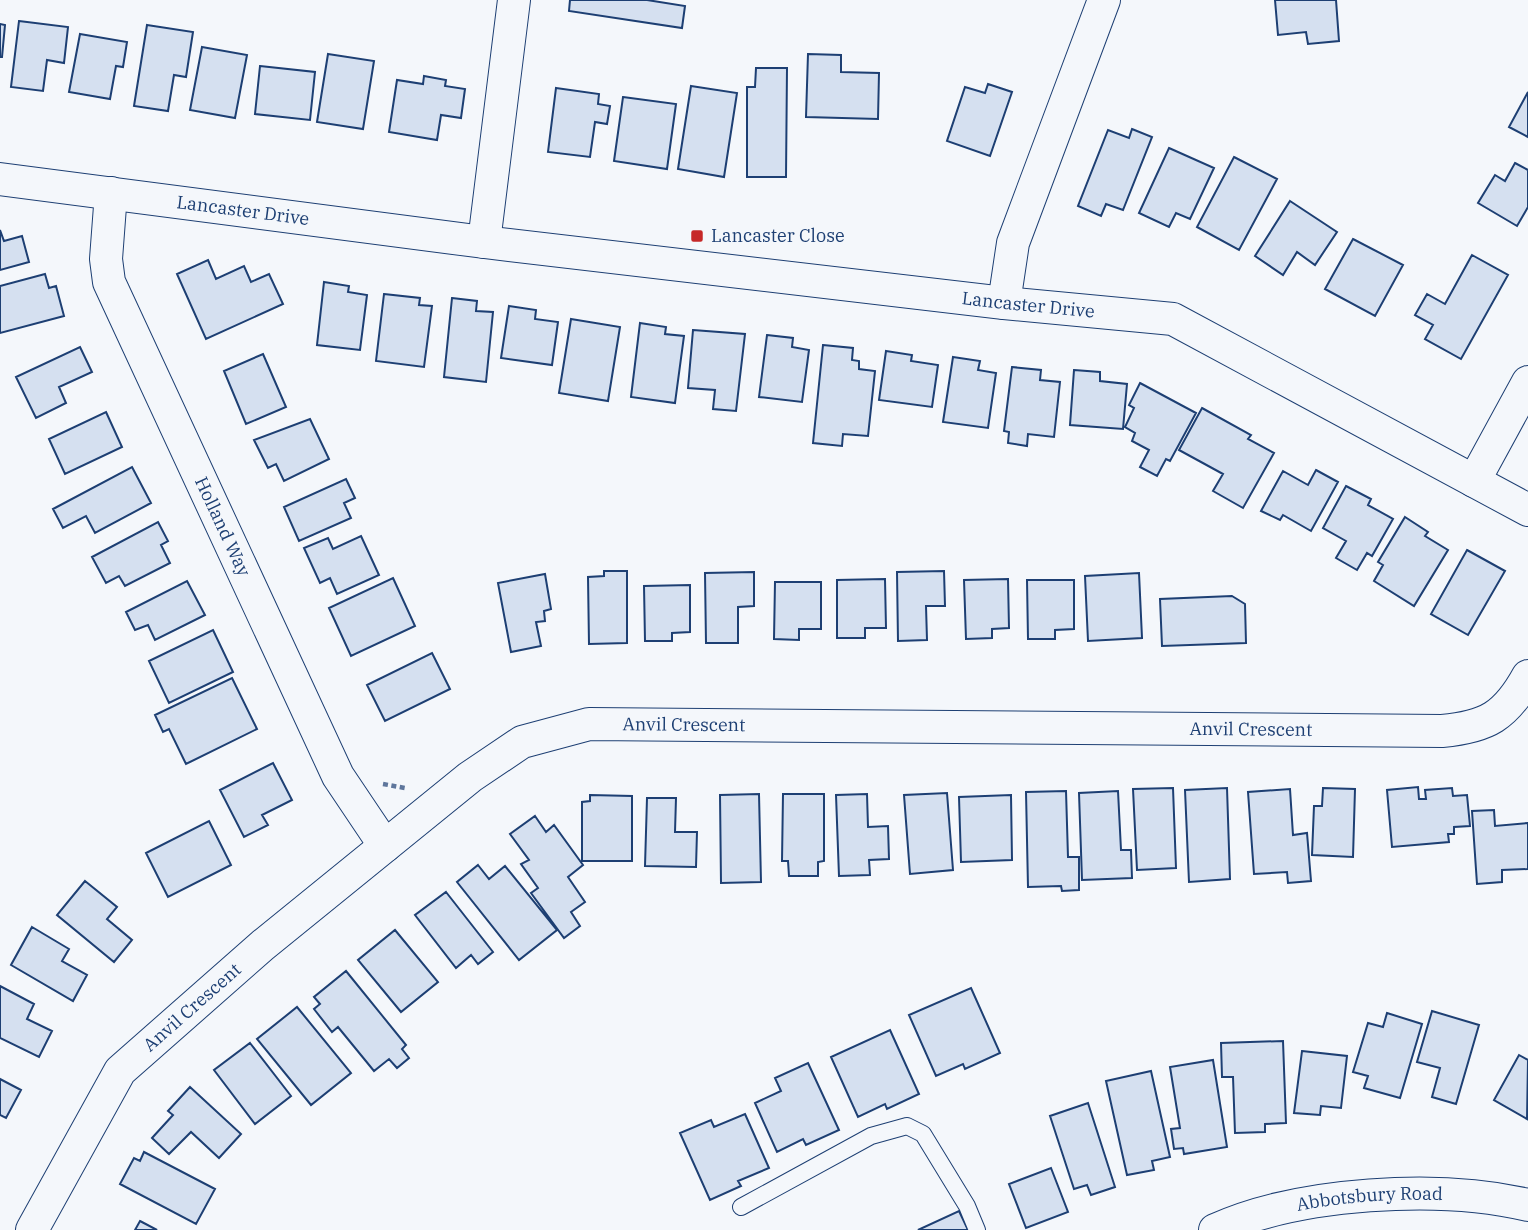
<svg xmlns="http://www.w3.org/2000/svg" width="1528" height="1230" viewBox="0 0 1528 1230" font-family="'IBM Plex Serif',serif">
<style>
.building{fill:#d5e0f0;stroke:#1d3f73;stroke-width:2}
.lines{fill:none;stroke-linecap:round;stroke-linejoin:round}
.service-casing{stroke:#1d3f73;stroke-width:18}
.minor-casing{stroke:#1d3f73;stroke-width:34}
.path{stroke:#5e769c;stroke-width:4.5;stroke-dasharray:5 3.5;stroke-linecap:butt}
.service{stroke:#f4f7fb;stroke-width:16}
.minor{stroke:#f4f7fb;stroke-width:32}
.poi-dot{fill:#c62828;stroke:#f4f7fb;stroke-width:2.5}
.labels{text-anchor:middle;stroke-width:5;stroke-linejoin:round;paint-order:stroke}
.street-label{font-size:18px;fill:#1d3f73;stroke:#f4f7fb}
.poi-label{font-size:18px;fill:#1d3f73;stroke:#f4f7fb;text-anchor:start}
</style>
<rect width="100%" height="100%" fill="#f4f7fb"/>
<path class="building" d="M570,0H647L685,6L682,28L569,11Z
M1275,0H1336L1339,41L1308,44L1306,32L1278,35Z
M19,21L68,27L64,63L47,60L43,91L11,87Z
M0,24L5,25L2,57H0Z
M147,25L193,32L186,77L174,75L168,111L134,106Z
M80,34L127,42L123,67L116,66L110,99L69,92Z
M202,47L247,55L235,118L190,110Z
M328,54L374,61L363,129L317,122Z
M808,54L841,55V72L879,73L878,119L806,117Z
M260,66L315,72L310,120L255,114Z
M756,68H787L786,177H747V87H755Z
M424,76L446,80L445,86L465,89L461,118L441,115L437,140L389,132L397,80L423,84Z
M988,84L1012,92L990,156L947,141L965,87L985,93Z
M691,86L737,93L724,177L678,169Z
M556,88L599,94L598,104L610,106L607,124L595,122L590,157L548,152Z
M1528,92V137L1509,127Z
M623,97L676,104L667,169L614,161Z
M1132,129L1152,137L1123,210L1106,204L1101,216L1078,206L1108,130L1129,138Z
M1169,148L1214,168L1190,219L1176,213L1169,227L1139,213Z
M1234,157L1277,179L1239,250L1197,227Z
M1515,163L1528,170V207L1517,226L1478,203L1495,175L1505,181Z
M1290,201L1337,232L1315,265L1297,252L1283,275L1255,256Z
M0,230L4,241L22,236L29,262L0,270Z
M1353,239L1403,265L1375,316L1325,289Z
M1472,255L1508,275L1461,359L1425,339L1433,325L1415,315L1427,294L1445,304Z
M208,260L216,279L244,266L251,282L269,274L283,304L206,339L177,274Z
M45,274L49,288L56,286L64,316L0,333V286Z
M324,282L349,286L348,292L367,295L360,350L317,345Z
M384,294L420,298L419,305L432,306L424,367L376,361Z
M452,298L477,301L476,311L493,312L486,382L444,377Z
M509,306L536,310L535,319L558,322L552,365L501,358Z
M571,319L620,327L608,401L559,393Z
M640,323L666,327L665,334L684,336L675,403L631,397Z
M693,330L745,334L736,411L713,409L715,390L688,388Z
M767,335L793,338L792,347L809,350L802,402L759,397Z
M823,345L853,348L852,360L859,361V369L875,371L868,436L843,434L842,446L813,443Z
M80,347L92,372L59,387L66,403L36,418L16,377Z
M886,351L912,355L911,361L938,365L932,407L879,400Z
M263,354L286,407L246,424L224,371Z
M953,357L980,361L978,370L996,373L988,428L943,422Z
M1012,367L1041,370L1040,380L1060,382L1054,437L1028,434L1027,446L1008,443L1009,432L1004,431Z
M1074,370L1100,372V381L1127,384L1123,429L1070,425Z
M1140,383L1196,413L1170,461L1166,459L1157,476L1140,467L1149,450L1132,441L1135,433L1125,427L1134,408L1129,405Z
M1202,408L1251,435L1248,439L1274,453L1243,508L1213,491L1223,474L1179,450Z
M106,412L122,447L65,474L49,439Z
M310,419L329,459L284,481L276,464L268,468L254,440Z
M132,467L151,503L95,533L86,516L63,528L53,509Z
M1316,470L1338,482L1311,531L1283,515L1280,520L1261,511L1283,471L1308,485Z
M346,479L355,498L344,503L351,518L299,541L284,507Z
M1346,486L1371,499L1368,505L1393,519L1372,556L1367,553L1357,570L1336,558L1346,541L1323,528Z
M1405,517L1428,532L1425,536L1448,550L1414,606L1374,581L1383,565L1378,562Z
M158,522L168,541L161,545L170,563L125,586L119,576L106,583L92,557Z
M361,536L379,575L337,594L330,578L320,583L304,548L328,538L333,549Z
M1467,550L1505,571L1468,635L1431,614Z
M604,571H627V643L589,644L588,577L604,576Z
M944,571L945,606H926L927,640L898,641L897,572Z
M754,572V606L738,607V643H706L705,573Z
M1139,573L1142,638L1088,641L1085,576Z
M545,574L551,609L544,611L545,621L536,622L541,646L511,652L498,583Z
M393,578L415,626L351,656L329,608Z
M885,579L886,628H865V638H837V580Z
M1008,579L1009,628L992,629V638L966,639L964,580Z
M1027,580H1074V629L1055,630V639H1028Z
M187,581L205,615L155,640L148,625L135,630L126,612Z
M775,582H821V629H799V640L774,639Z
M690,585V632L672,633V641H645L644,586Z
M1232,596L1245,604L1246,643L1162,646L1160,599Z
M213,630L233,672L169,703L149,661Z
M432,653L450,689L385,721L367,685Z
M232,678L257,729L186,764L169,729L163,732L155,715Z
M273,763L292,800L262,815L268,825L244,837L220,790Z
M1418,787L1419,799H1426L1425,790L1452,788L1453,796L1467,795L1470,826L1454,827V834H1448L1449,842L1392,847L1387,790Z
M1173,788L1176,868L1137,870L1133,789Z
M1227,788L1230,879L1189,882L1185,790Z
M1323,788L1355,789L1353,857L1312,855L1314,806H1322Z
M1290,789L1293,835L1307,833L1311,881L1288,883L1287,872L1254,874L1248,792Z
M1066,791L1068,857H1079V890L1062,891L1061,886L1028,887L1026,792Z
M1118,791L1121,850H1131L1132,878L1082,880L1079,793Z
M947,793L953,870L910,874L904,795Z
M759,794L761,882L721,883L720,795Z
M783,794H824V861L818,862V876H789L788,861H782Z
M867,794L868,827L888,826L889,859L869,860L870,875L839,876L836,795Z
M590,795L632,796V861H582V802L590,801Z
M1011,795L1012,860L961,862L959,797Z
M647,798H676L675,832H697L696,867L645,866Z
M1494,810L1495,826L1528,823V869L1502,870V882L1477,884L1472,811Z
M535,816L546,832L554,825L583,865L568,877L585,902L571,912L580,926L564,938L531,893L538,888L521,864L529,860L510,834Z
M209,821L231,865L168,897L146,853Z
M478,865L489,879L505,866L557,930L519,960L457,882Z
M85,881L117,907L107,919L132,940L114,962L57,915Z
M446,892L493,952L478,964L471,955L456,968L415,915Z
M32,927L69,949L62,961L87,975L73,1001L11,965Z
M395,930L438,982L401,1012L358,960Z
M346,971L406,1045L402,1049L409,1058L397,1068L389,1059L374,1071L338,1027L332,1032L314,1009L320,1004L314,997Z
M0,986L34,1004L27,1019L52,1031L39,1057L0,1038Z
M971,988L1000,1053L965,1069L963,1064L936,1076L909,1015Z
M297,1007L351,1073L311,1105L257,1039Z
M1432,1011L1479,1025L1456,1104L1432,1097L1440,1068L1417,1062Z
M1387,1013L1422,1024L1400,1098L1364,1088L1368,1076L1353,1072L1368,1023L1383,1027Z
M890,1030L919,1094L887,1109L885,1104L858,1117L831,1057Z
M1283,1041L1286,1123L1265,1124V1132L1235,1133L1233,1077H1222L1221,1043Z
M250,1043L291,1096L255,1124L214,1070Z
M1302,1051L1347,1056L1341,1108L1321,1106L1320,1115L1294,1113Z
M1519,1055L1528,1060L1527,1119L1494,1100Z
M1213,1060L1227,1147L1184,1154L1183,1148L1174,1149L1171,1129L1180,1128L1170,1067Z
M808,1063L839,1130L806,1145L803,1139L777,1152L755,1103L781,1091L775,1078Z
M1151,1071L1170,1157L1152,1161L1154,1170L1127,1175L1106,1081Z
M0,1079L21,1090L6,1118L0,1115Z
M190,1087L241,1134L219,1158L191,1132L169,1154L152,1138L173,1115L168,1111Z
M1088,1103L1115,1187L1091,1195L1087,1185L1074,1189L1050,1116Z
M745,1114L769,1168L738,1181L741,1186L710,1200L680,1133L711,1120L714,1127Z
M144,1152L215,1189L196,1224L120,1184L134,1158L140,1161Z
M1051,1168L1068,1212L1026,1228L1009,1184Z
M959,1211L968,1230H918Z
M140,1221L157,1230H135Z"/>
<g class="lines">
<g class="service-casing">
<path id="service" d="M741,1207L871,1136L907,1126L923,1134L967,1206L977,1230"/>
</g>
<g class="minor-casing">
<g id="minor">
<path id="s1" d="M0,179L484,242L1004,303L1173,319L1528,510"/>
<path id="s2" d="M111,193L106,259L109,282L338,776L385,846"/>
<path d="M484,242L514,0"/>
<path d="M1004,303L1013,243L1104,0"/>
<path d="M1474,481L1528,382"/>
<path id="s3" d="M32,1230L120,1071L263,945L470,777L522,742L589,724L1442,731C1487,727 1506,716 1528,676"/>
<path id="s4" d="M1215,1230C1299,1192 1439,1184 1528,1205"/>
</g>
</g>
<path class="path" d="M383,784L405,788"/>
<use href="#service" class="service"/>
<use href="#minor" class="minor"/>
</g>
<rect class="poi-dot" x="690" y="229" width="14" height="14" rx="3.5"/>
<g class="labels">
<g class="street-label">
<text dy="6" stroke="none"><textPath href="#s1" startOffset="245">Lancaster Drive</textPath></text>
<text dy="6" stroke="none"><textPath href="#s1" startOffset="1036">Lancaster Drive</textPath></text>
<text dy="6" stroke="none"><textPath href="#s2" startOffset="359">Holland Way</textPath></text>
<text dy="6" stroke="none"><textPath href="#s3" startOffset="866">Anvil Crescent</textPath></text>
<text dy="6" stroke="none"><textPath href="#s3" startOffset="1433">Anvil Crescent</textPath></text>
<text dy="6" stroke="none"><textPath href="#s3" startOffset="278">Anvil Crescent</textPath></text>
<text dy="6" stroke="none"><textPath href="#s4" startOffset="159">Abbotsbury Road</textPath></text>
</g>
<g class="poi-label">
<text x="711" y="242">Lancaster Close</text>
</g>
</g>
</svg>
